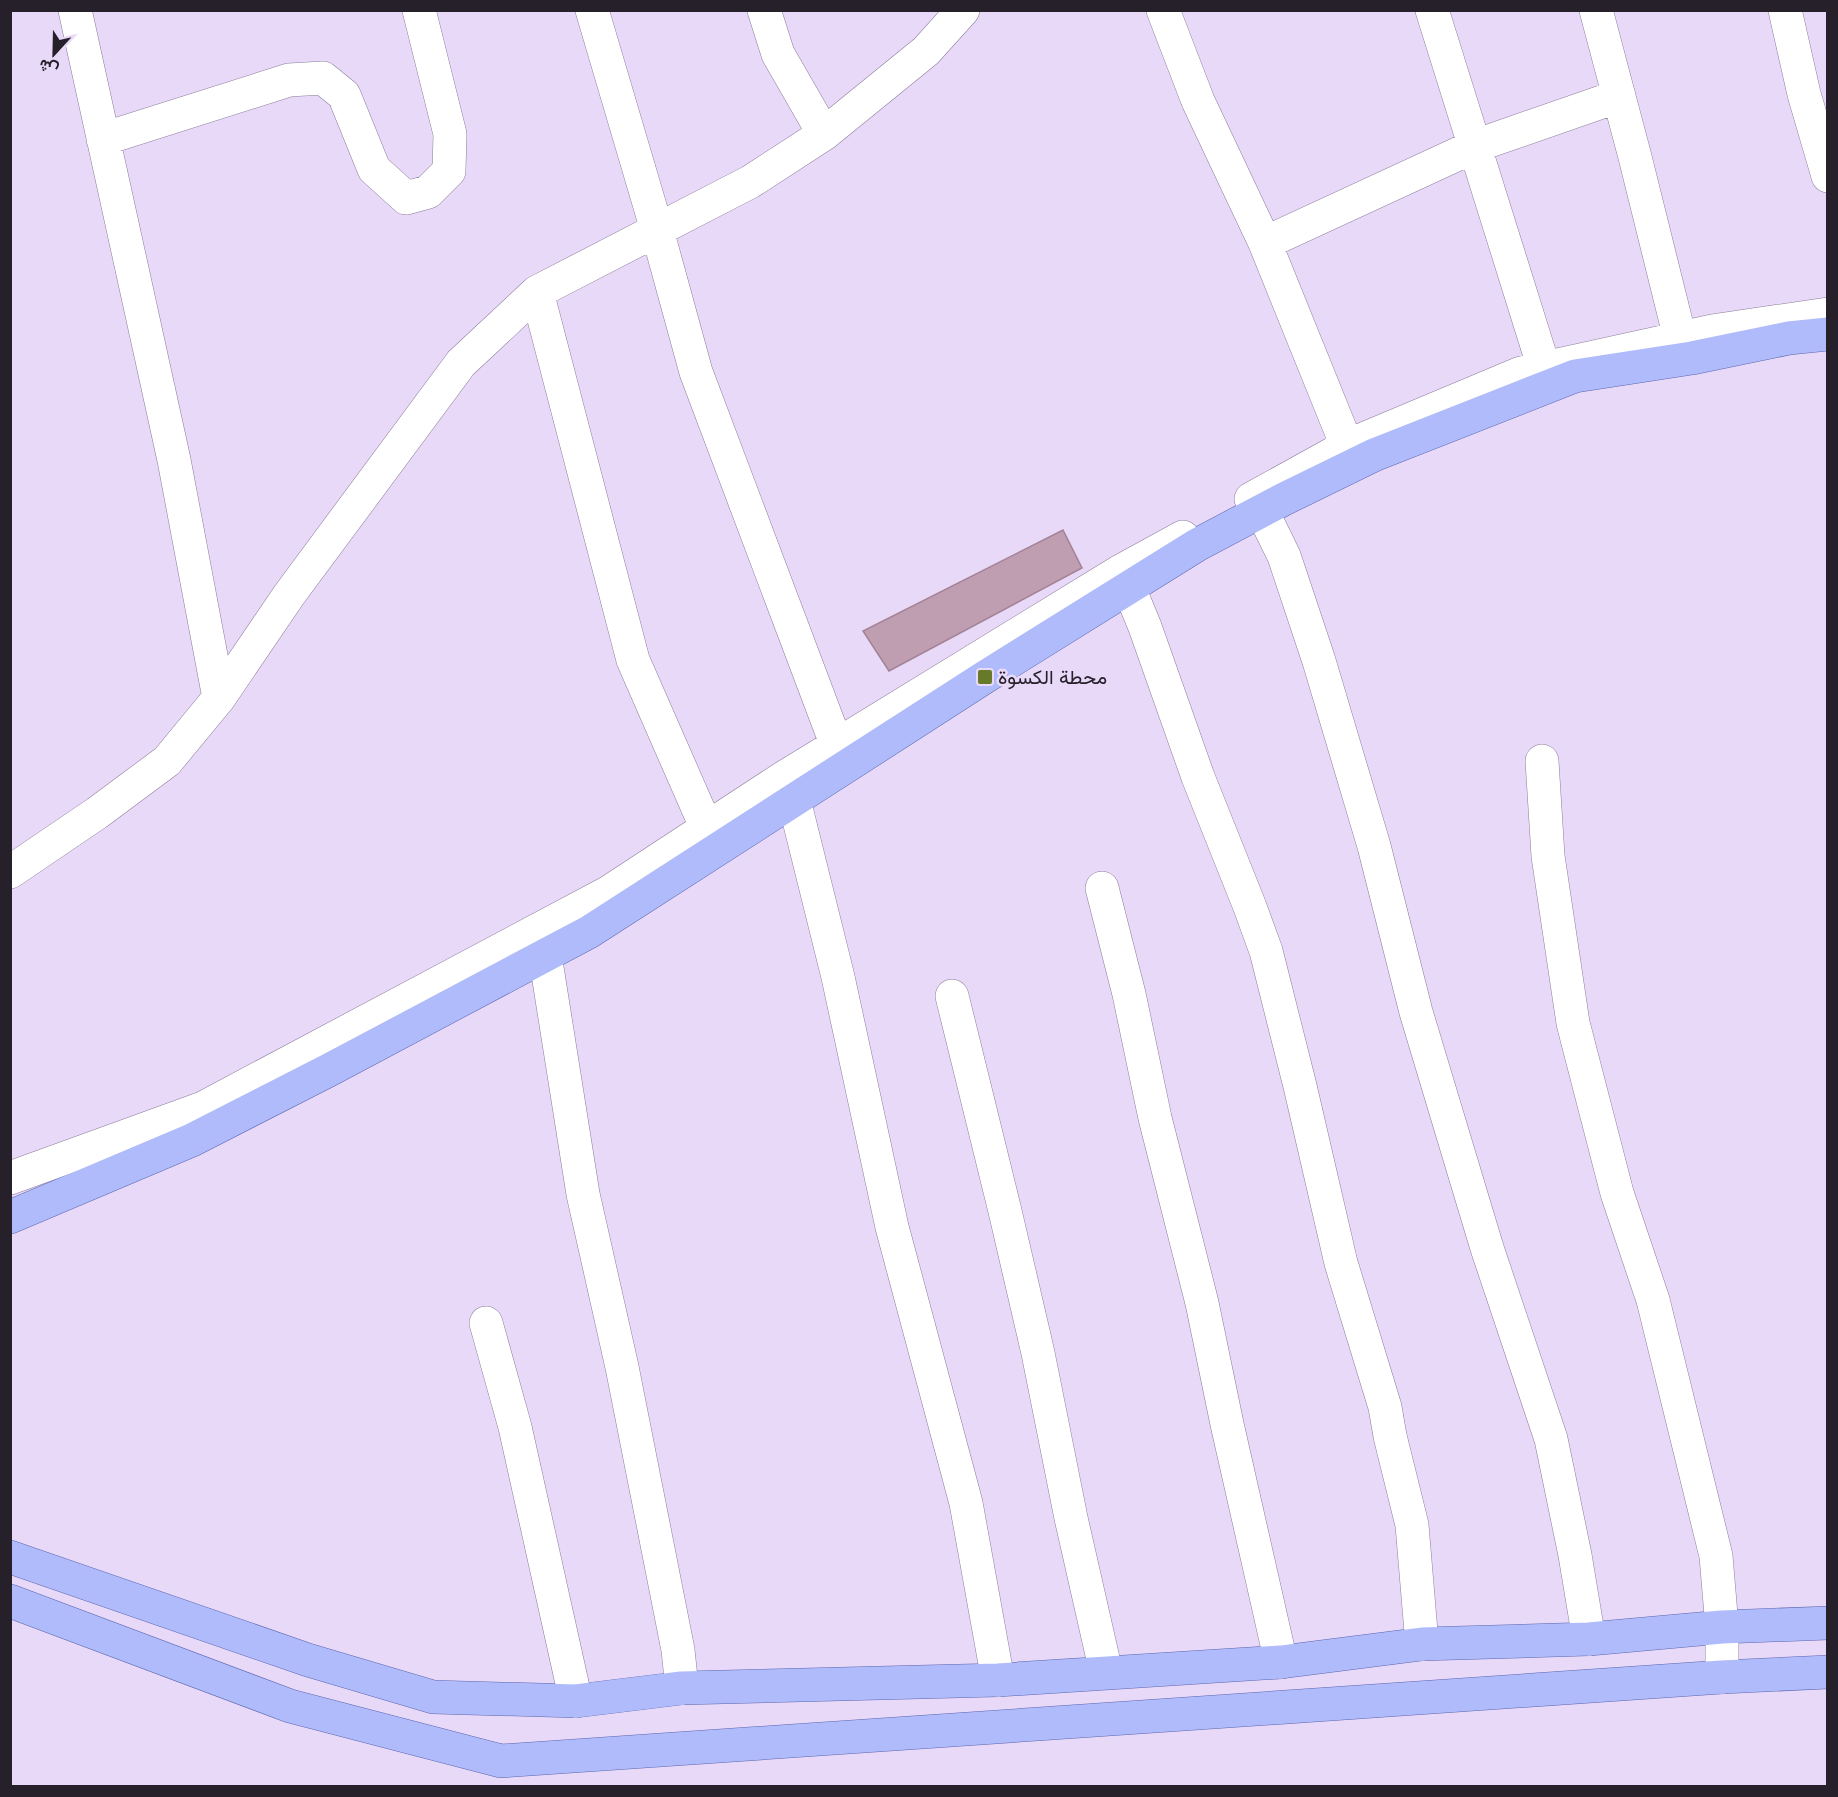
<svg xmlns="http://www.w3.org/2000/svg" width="1838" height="1797" viewBox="0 0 1838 1797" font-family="'Varela Round',Vazirmatn,sans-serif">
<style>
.building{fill:#be9eb0;stroke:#a28294;stroke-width:1.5}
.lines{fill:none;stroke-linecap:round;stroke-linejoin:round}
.minor-casing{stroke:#8c7d9a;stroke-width:34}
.major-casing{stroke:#5d67b0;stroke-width:34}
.minor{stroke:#fff;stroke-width:33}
.major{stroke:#afbbfa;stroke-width:33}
.poi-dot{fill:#677a2a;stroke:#e9d9f9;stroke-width:2}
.labels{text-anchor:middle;stroke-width:5;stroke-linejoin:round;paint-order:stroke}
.poi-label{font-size:20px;fill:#26202b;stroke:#e9d9f9;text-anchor:start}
</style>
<rect width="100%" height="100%" fill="#e9d9f9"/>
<path class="building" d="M1063,530L1082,568L889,671L863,631Z"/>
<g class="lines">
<g class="minor-casing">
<path id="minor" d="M75,10L174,460L219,698
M592,10L657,230L696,372L837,746
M764,10L778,54L824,134
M1163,10L1198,101L1265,243L1347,446
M1432,10L1544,368
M1596,10L1635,157L1680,338
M1785,10L1804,94L1828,176
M103,139L289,80L323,78L344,95L374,169L406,198L428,192L449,171L450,134L419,10
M1265,243L1475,146L1619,96
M537,292L633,660L707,829
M1255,497L1284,556L1319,661L1374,846L1416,1012L1487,1248L1551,1439L1575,1555L1589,1639
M1251,499L1347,446L1521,373L1712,331L1828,314
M1119,572L1129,588L1145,627L1198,777L1250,907L1266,951L1300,1086L1341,1263L1385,1407L1390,1436L1412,1525L1422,1644
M1542,761L1548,856L1573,1023L1617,1193L1653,1300L1716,1556L1722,1627V1677
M783,778L794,800L838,977L892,1227L966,1503L998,1680
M10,872L97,813L167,761L219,698L289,595L461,363L537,292L750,182L824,134L926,51L963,10
M1102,888L1129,994L1155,1118L1202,1303L1227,1424L1281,1662
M545,955L583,1194L622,1367L678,1650L682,1688
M952,996L1005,1211L1038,1353L1071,1518L1106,1672
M10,1178L203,1108L609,892L783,778L1119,572L1183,537
M486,1323L515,1427L576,1701"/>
</g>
<g class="major-casing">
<path id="major" d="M10,1217L192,1140L329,1070L589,932L985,677L1197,545L1284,499L1374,455L1575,376L1692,358L1789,338L1828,334
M10,1557L308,1660L433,1697L576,1701L682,1688L998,1680L1281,1662L1422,1644L1589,1639L1722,1627L1828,1623
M10,1601L290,1706L501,1761L1722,1677L1828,1672"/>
</g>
<use href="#minor" class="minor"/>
<use href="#major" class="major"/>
</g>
<rect class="poi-dot" x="977" y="669" width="16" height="16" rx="3"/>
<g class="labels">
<g class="poi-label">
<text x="998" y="684">محطة الكسوة</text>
</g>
</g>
<rect width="1838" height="1797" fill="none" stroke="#26202b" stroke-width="24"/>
<g transform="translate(54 54) rotate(202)" stroke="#e9d9f9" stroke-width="4.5" paint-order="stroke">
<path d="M0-4.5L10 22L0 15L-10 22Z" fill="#26202b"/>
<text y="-9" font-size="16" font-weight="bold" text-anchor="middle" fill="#26202b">ش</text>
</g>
</svg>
